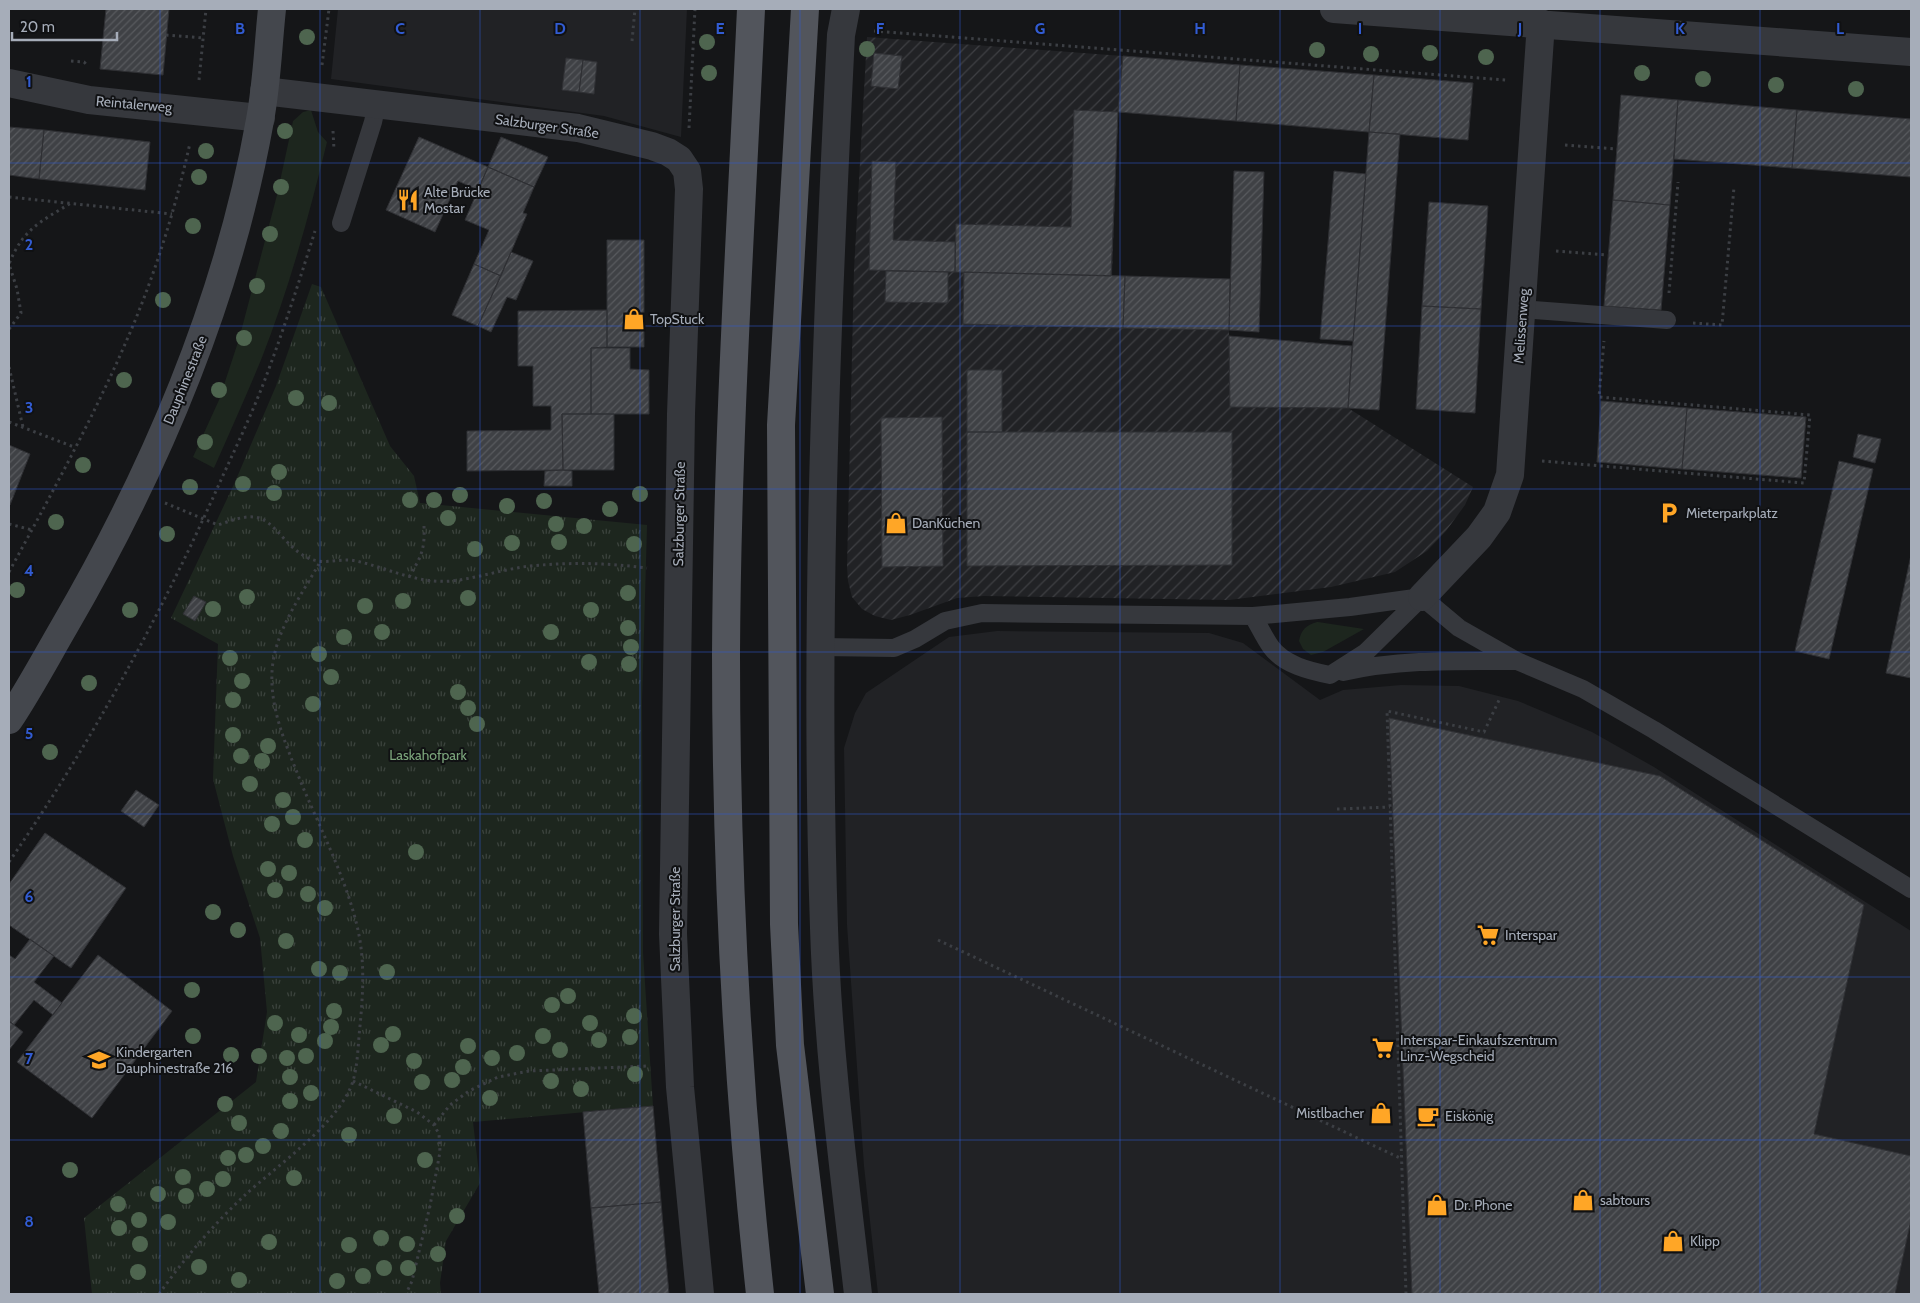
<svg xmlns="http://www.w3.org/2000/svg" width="1920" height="1303" viewBox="0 0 1920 1303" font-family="Cabin,sans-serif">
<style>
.built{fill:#212225}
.industrial{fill:url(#industrial-furrows)}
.grass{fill:#1d261e}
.park{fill:url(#park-tufts)}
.building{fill:url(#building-hatch);stroke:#2f3034}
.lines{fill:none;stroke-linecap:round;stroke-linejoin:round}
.path{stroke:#3c3f44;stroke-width:3;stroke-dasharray:2.5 4;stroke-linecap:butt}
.lane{stroke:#36383d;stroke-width:18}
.street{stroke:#36383d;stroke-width:28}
.secondary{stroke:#44474d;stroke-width:28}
.primary{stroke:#52555c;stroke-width:28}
.tree{fill:#4e654f}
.grid{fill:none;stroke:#325cd3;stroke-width:1;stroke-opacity:0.55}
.labels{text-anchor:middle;stroke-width:4;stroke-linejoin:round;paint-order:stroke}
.street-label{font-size:14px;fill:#a6adb9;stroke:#101113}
.poi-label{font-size:14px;fill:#a6adb9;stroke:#101113;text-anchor:start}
.park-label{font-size:14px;fill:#7ca67c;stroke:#101113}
.grid-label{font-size:16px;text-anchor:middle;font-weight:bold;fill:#325cd3;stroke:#101113;stroke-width:4;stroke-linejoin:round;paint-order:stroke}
</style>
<defs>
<pattern id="industrial-furrows" width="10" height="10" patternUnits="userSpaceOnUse" patternTransform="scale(1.25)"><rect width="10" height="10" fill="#212225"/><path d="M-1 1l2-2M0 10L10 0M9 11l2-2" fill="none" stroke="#3e3f43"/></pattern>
<pattern id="park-tufts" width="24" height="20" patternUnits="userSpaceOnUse" patternTransform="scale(1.25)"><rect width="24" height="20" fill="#1d261e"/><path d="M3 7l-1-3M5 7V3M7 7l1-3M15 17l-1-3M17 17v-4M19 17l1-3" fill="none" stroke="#3b433d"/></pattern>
<pattern id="building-hatch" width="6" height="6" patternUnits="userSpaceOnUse" patternTransform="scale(1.25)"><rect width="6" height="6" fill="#3f4145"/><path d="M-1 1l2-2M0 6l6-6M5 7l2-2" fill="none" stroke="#585a5e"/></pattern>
</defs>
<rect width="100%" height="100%" fill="#151618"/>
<path class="built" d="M338,9H687L681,137L604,116L331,79Z
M997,631L1209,633L1243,643L1320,700L1343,690L1401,685L1459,686L1518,701L1592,732L1654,767L1911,931V1294H878L864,1166L847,925L844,748L855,713L866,693L949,637Z"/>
<path class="industrial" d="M867,37L1123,56L1118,112L1112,276L1230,279L1229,330L1230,407L1348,408L1473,487L1465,505L1446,531L1427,551L1395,572L1331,587L1229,600L984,596L957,598L910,615L891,620L875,616L862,609L852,597L848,581L847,567L854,270Z"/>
<path class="grass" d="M311,110L318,132L327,142C309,216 289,289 261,360C246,396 230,432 214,468L193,457L219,400L239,339L277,195L293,121L303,112Z
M1317,622H1318L1364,629L1323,652L1311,655L1303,649L1299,641C1301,630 1306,625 1317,622Z"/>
<path class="park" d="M312,284L321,287L390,446L414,476L420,503L647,525L642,701L643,953L653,1106L473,1122L480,1183L446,1241L440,1283L441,1294H92L84,1218L256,1082L267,1012L260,938L233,856L213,779L218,644L171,618L235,482L276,386Z"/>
<path class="building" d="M106,9H169L163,75L100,69Z
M874,53L902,56L898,89L871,86Z
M1123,56L1240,65L1236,121L1118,112Z
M566,58L583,60L579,92L562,90Z
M583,60L597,62L594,94L579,92Z
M1240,65L1374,75L1369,132L1236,121Z
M1374,75L1473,83L1468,140L1369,132Z
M1621,95L1678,100L1670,205L1613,200Z
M1678,100L1797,110L1792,168L1674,159Z
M1074,110L1118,112L1111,276L955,272L956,224L1071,227Z
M1797,110L1911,119V177L1792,168Z
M9,127L44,130L39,179L9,175Z
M44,130L150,142L145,190L39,179Z
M1369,132L1400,134L1379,410L1348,408Z
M419,137L488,167L478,190L458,181L435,232L386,210Z
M501,137L548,157L534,187L488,167Z
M872,161L896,162L893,240L955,242V272L869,270Z
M488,167L534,187L523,213L527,214L501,276L474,264L489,230L465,220Z
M1234,171L1264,172L1259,332L1229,330Z
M1334,171L1366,174L1353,341L1320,339Z
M1613,200L1670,205L1661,310L1604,306Z
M1429,202L1488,206L1481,309L1422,306Z
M607,240H644V347H607Z
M511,252L533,261L516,300L507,297L491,332L478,326Z
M474,264L501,276L478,326L452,315Z
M886,271L948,272V303L885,302Z
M964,272L1125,276L1123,328L963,324Z
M1125,276L1230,279L1229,330L1123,328Z
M1422,306L1481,309L1475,413L1416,409Z
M607,310V347L591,348V414H562L563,470L467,471V431L551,430V406H533V366H518V311Z
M1229,336L1352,346L1348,408L1230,407Z
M591,348H630V369L649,370V414H591Z
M967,370H1002V432H967Z
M1601,401L1687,408L1682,469L1597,462Z
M1687,408L1806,417L1801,478L1682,469Z
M562,414H614V470H563Z
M942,417L943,566L882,567L881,418Z
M967,432H1232V565L967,566Z
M1858,434L1881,439L1875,463L1853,457Z
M9,445L30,454L10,505H9Z
M1839,461L1873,469L1829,659L1795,651Z
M563,470L572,471V486H544L545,471Z
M1911,555V678L1886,673Z
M194,596L206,602L195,621L183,614Z
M1389,718L1660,776L1864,905L1814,1134L1911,1156V1220L1895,1294H1412Z
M136,790L159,805L144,827L121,811Z
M45,833L126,888L71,968L9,925V884Z
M30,939L54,956L34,982L62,1003L53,1015L34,1000L14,1025L9,1021V955L15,959Z
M98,955L172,1011L92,1118L17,1062Z
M9,1021L23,1032L9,1050Z
M653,1106L661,1202L591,1208L583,1112Z
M661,1202L669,1294H599L591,1208Z"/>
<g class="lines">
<path class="path" d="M874,31L1506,80
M166,35L203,38
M632,41L635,9
M71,61L84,62L88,66
M322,65L329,9
M199,80L206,9
M689,128L695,9
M333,131L334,150
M1565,145L1617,149
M9,197L172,214
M1556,251L1608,255
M1669,293L1678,182
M1693,323L1722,325L1734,187
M9,329L21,313L17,289L9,264C23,229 40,222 71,203
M9,367L23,427
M9,422L74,447
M1542,461L1804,483L1810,415L1599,397L1604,341
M165,503L218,525C230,521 242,516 254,517C276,518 288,556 318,561C330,563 343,558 356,561C388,568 417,584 452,581C478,578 504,569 530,566C570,562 608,563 647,568
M9,524L32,530
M9,572C52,493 97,411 132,328C157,268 176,206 190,143
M409,577C421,557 425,550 424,526
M1337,809L1390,807
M9,862C91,743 161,615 220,482C235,449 251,416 264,382C283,332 299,282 315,231
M938,940L1402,1159
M353,1081L417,1112L434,1125L439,1134L440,1152L430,1206L412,1281L406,1294
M434,1125L450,1105L469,1091L498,1077L529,1071L647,1066
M159,1294C184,1259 213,1225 244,1196C276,1166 340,1123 353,1081C358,1064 358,1044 360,1026C363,994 365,962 358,930C347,881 322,832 302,785C288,749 270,712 272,672C274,632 301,596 320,562
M1406,1294L1387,711L1484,732L1500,698"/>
<path class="lane" d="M341,223L373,122L377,104
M1522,309L1667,320
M1253,616C1259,626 1264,637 1271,647C1284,665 1310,671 1330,675L1366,652L1422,597
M821,647L894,648L915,639L945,621L982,613L1253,616L1350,607L1422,597L1459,628L1517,661L1583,689L1654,730L1911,889
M1343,672C1400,659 1459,661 1516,661"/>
<path class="street" d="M846,9L841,35C826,333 814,630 824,928C828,1051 844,1173 858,1294
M1334,9L1911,52
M9,83L89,100L261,118
M264,91L578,128L652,146L668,152L679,159L687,171L689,189L681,414L673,934L680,1087L700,1294
M1422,597L1479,537L1497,512L1510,475L1541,23"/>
<path class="secondary" d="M9,720C29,690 46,658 64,627C156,469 228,301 260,120C267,83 268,46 272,9"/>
<path class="primary" d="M751,9C741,224 727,440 726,655C726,869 737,1082 760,1294
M805,9L781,425L784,924L790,1045L820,1294"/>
</g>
<g class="tree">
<circle cx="307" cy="37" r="8"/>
<circle cx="707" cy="42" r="8"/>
<circle cx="867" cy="49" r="8"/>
<circle cx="1317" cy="50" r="8"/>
<circle cx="1430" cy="53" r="8"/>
<circle cx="1371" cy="54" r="8"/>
<circle cx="1486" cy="57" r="8"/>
<circle cx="709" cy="73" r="8"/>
<circle cx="1642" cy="73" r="8"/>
<circle cx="1703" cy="79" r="8"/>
<circle cx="1776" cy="85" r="8"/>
<circle cx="1856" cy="89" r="8"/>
<circle cx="285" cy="131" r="8"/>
<circle cx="206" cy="151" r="8"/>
<circle cx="199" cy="177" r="8"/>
<circle cx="281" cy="187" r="8"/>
<circle cx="193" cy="226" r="8"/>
<circle cx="270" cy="234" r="8"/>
<circle cx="257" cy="286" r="8"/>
<circle cx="163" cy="300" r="8"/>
<circle cx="244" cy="338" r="8"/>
<circle cx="124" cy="380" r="8"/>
<circle cx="219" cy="390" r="8"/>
<circle cx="296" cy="398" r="8"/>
<circle cx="329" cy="403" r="8"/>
<circle cx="205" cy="442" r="8"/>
<circle cx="83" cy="465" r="8"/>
<circle cx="279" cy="472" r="8"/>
<circle cx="243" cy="484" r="8"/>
<circle cx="190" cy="487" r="8"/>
<circle cx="274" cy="493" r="8"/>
<circle cx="640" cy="494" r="8"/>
<circle cx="460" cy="495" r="8"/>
<circle cx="410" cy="500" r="8"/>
<circle cx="434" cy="500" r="8"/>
<circle cx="544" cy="501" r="8"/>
<circle cx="507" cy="506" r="8"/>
<circle cx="610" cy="509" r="8"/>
<circle cx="448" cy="518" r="8"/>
<circle cx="56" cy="522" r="8"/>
<circle cx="556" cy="524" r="8"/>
<circle cx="584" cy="526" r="8"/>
<circle cx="167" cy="534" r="8"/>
<circle cx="559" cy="542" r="8"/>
<circle cx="512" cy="543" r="8"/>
<circle cx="634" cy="544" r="8"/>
<circle cx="475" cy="549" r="8"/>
<circle cx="17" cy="590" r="8"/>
<circle cx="628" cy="593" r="8"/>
<circle cx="247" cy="597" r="8"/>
<circle cx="468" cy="598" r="8"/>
<circle cx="403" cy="601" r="8"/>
<circle cx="365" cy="606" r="8"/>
<circle cx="213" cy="609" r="8"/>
<circle cx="130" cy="610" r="8"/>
<circle cx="591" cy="610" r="8"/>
<circle cx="628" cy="628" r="8"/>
<circle cx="382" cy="632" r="8"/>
<circle cx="551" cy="632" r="8"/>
<circle cx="344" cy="637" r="8"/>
<circle cx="631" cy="647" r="8"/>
<circle cx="319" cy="654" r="8"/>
<circle cx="230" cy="658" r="8"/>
<circle cx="589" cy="662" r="8"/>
<circle cx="629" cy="664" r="8"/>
<circle cx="331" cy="677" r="8"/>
<circle cx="242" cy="681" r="8"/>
<circle cx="89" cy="683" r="8"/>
<circle cx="458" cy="692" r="8"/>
<circle cx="233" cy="700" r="8"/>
<circle cx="313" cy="704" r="8"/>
<circle cx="468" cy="708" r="8"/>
<circle cx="477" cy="724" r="8"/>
<circle cx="233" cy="735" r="8"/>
<circle cx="268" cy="746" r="8"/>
<circle cx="50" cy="752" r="8"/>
<circle cx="241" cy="756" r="8"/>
<circle cx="262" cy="761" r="8"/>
<circle cx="250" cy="784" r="8"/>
<circle cx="283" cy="800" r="8"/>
<circle cx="293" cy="817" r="8"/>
<circle cx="272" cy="824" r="8"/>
<circle cx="305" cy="840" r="8"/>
<circle cx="416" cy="852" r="8"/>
<circle cx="268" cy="869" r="8"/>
<circle cx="289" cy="873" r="8"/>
<circle cx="275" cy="890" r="8"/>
<circle cx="308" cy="894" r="8"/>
<circle cx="325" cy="908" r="8"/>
<circle cx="213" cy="912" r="8"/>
<circle cx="238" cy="930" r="8"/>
<circle cx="286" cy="941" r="8"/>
<circle cx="319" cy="969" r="8"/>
<circle cx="387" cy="972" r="8"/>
<circle cx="340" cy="973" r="8"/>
<circle cx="192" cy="990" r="8"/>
<circle cx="568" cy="996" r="8"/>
<circle cx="552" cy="1005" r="8"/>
<circle cx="334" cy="1011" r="8"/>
<circle cx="634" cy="1016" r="8"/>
<circle cx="275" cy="1023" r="8"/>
<circle cx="590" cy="1023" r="8"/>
<circle cx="331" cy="1027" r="8"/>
<circle cx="393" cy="1034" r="8"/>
<circle cx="299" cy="1035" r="8"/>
<circle cx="193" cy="1036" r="8"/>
<circle cx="543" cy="1036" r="8"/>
<circle cx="630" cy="1037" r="8"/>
<circle cx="599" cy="1040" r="8"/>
<circle cx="325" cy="1041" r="8"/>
<circle cx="381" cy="1045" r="8"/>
<circle cx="468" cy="1046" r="8"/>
<circle cx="560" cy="1050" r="8"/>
<circle cx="517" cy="1053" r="8"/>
<circle cx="231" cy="1055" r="8"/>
<circle cx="259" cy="1056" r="8"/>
<circle cx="306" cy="1056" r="8"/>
<circle cx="287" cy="1058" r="8"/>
<circle cx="492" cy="1058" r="8"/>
<circle cx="414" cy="1061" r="8"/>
<circle cx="463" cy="1067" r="8"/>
<circle cx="635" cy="1074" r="8"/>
<circle cx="290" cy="1077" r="8"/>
<circle cx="452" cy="1080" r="8"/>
<circle cx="551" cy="1081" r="8"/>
<circle cx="422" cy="1082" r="8"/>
<circle cx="581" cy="1089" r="8"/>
<circle cx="311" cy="1093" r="8"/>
<circle cx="490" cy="1098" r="8"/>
<circle cx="290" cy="1101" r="8"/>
<circle cx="225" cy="1104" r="8"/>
<circle cx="394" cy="1116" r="8"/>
<circle cx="239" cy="1123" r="8"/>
<circle cx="281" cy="1131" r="8"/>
<circle cx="349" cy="1135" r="8"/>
<circle cx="263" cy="1146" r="8"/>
<circle cx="246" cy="1155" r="8"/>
<circle cx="228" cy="1158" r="8"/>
<circle cx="425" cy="1160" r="8"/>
<circle cx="70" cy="1170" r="8"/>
<circle cx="183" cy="1177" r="8"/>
<circle cx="294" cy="1178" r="8"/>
<circle cx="223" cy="1179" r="8"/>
<circle cx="207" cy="1189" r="8"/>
<circle cx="158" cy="1194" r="8"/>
<circle cx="186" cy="1196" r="8"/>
<circle cx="118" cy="1204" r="8"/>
<circle cx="457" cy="1216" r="8"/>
<circle cx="139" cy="1220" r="8"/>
<circle cx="168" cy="1222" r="8"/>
<circle cx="119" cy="1228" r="8"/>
<circle cx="381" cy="1238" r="8"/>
<circle cx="269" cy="1242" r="8"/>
<circle cx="140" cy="1244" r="8"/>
<circle cx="407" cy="1244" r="8"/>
<circle cx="349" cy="1245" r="8"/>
<circle cx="438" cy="1254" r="8"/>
<circle cx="199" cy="1267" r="8"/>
<circle cx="384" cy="1268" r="8"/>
<circle cx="408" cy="1268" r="8"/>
<circle cx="138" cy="1272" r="8"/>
<circle cx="363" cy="1276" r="8"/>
<circle cx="239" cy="1280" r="8"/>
<circle cx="337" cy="1281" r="8"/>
</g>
<path class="grid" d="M160,9V1294M320,9V1294M480,9V1294M640,9V1294M800,9V1294M960,9V1294M1120,9V1294M1280,9V1294M1440,9V1294M1600,9V1294M1760,9V1294M9,163H1911M9,326H1911M9,489H1911M9,652H1911M9,814H1911M9,977H1911M9,1140H1911"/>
<defs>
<g id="restaurant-bare" transform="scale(1.725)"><path d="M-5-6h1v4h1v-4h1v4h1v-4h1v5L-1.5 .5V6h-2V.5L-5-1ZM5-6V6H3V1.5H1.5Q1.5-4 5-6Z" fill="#ffa626" stroke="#101113" stroke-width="2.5" paint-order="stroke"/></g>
<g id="shop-bare" transform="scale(1.725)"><path d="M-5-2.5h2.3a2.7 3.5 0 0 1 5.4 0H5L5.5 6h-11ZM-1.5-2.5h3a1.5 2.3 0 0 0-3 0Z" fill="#ffa626" stroke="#101113" stroke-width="2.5" paint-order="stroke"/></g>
<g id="parking-bare" transform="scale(1.725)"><path d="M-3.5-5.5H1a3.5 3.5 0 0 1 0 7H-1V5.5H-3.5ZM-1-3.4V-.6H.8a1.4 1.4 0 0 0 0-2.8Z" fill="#ffa626" stroke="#101113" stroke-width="2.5" paint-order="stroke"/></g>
<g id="supermarket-bare" transform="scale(1.725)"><path d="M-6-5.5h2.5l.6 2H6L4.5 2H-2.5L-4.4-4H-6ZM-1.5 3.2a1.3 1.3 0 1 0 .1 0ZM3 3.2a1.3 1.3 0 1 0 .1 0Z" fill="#ffa626" stroke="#101113" stroke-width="2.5" paint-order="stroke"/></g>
<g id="school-bare" transform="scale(1.725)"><path d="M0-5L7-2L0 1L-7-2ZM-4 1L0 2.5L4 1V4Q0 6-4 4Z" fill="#ffa626" stroke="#101113" stroke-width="2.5" paint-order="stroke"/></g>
<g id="cafe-bare" transform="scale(1.725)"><path d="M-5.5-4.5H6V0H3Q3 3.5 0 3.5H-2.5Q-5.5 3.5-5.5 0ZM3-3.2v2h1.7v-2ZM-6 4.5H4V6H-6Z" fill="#ffa626" stroke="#101113" stroke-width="2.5" paint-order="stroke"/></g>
</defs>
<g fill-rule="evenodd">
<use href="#restaurant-bare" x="408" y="200"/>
<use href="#shop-bare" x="634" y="319"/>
<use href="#parking-bare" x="1669" y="513"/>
<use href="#shop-bare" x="896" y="523"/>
<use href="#supermarket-bare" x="1488" y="935"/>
<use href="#supermarket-bare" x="1383" y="1048"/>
<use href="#school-bare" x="99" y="1060"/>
<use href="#shop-bare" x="1381" y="1113"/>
<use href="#cafe-bare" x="1428" y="1116"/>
<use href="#shop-bare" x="1583" y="1200"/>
<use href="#shop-bare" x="1437" y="1205"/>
<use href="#shop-bare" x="1673" y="1241"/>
</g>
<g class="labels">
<g class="street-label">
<text transform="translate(134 104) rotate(5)" y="5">Reintalerweg</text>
<text transform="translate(547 126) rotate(8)" y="5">Salzburger Straße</text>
<text transform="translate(1521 326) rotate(-86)" y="5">Melissenweg</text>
<text transform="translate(185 380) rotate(-68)" y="5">Dauphinestraße</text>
<text transform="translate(679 514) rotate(-89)" y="5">Salzburger Straße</text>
<text transform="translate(675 919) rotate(-90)" y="5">Salzburger Straße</text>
</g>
<g class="poi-label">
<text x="424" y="197">Alte Brücke<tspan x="424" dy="16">Mostar</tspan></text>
<text x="650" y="324">TopStuck</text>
<text x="1686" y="518">Mieterparkplatz</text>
<text x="912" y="528">DanKüchen</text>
<text x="1505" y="940">Interspar</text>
<text x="1400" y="1045">Interspar-Einkaufszentrum<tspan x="1400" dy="16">Linz-Wegscheid</tspan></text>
<text x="116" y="1057">Kindergarten<tspan x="116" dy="16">Dauphinestraße 216</tspan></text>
<text x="1364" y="1118" text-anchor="end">Mistlbacher</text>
<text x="1445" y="1121">Eiskönig</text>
<text x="1600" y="1205">sabtours</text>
<text x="1454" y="1210">Dr. Phone</text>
<text x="1690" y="1246">Klipp</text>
</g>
<g class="park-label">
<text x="428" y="760">Laskahofpark</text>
</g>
</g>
<g class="grid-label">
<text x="240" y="34">B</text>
<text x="400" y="34">C</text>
<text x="560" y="34">D</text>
<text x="720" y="34">E</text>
<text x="880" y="34">F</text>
<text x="1040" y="34">G</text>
<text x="1200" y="34">H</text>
<text x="1360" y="34">I</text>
<text x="1520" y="34">J</text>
<text x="1680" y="34">K</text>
<text x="1840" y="34">L</text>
<text x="29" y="87">1</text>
<text x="29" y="250">2</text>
<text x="29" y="413">3</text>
<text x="29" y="576">4</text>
<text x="29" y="739">5</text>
<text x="29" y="902">6</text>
<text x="29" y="1064">7</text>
<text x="29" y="1227">8</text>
</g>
<rect width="1920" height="1303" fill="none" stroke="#a6adb9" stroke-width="20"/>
<path d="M12 32v8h105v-8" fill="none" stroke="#a6adb9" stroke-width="2.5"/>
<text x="20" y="32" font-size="15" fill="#a6adb9" stroke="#101113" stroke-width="4" paint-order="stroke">20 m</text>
</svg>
